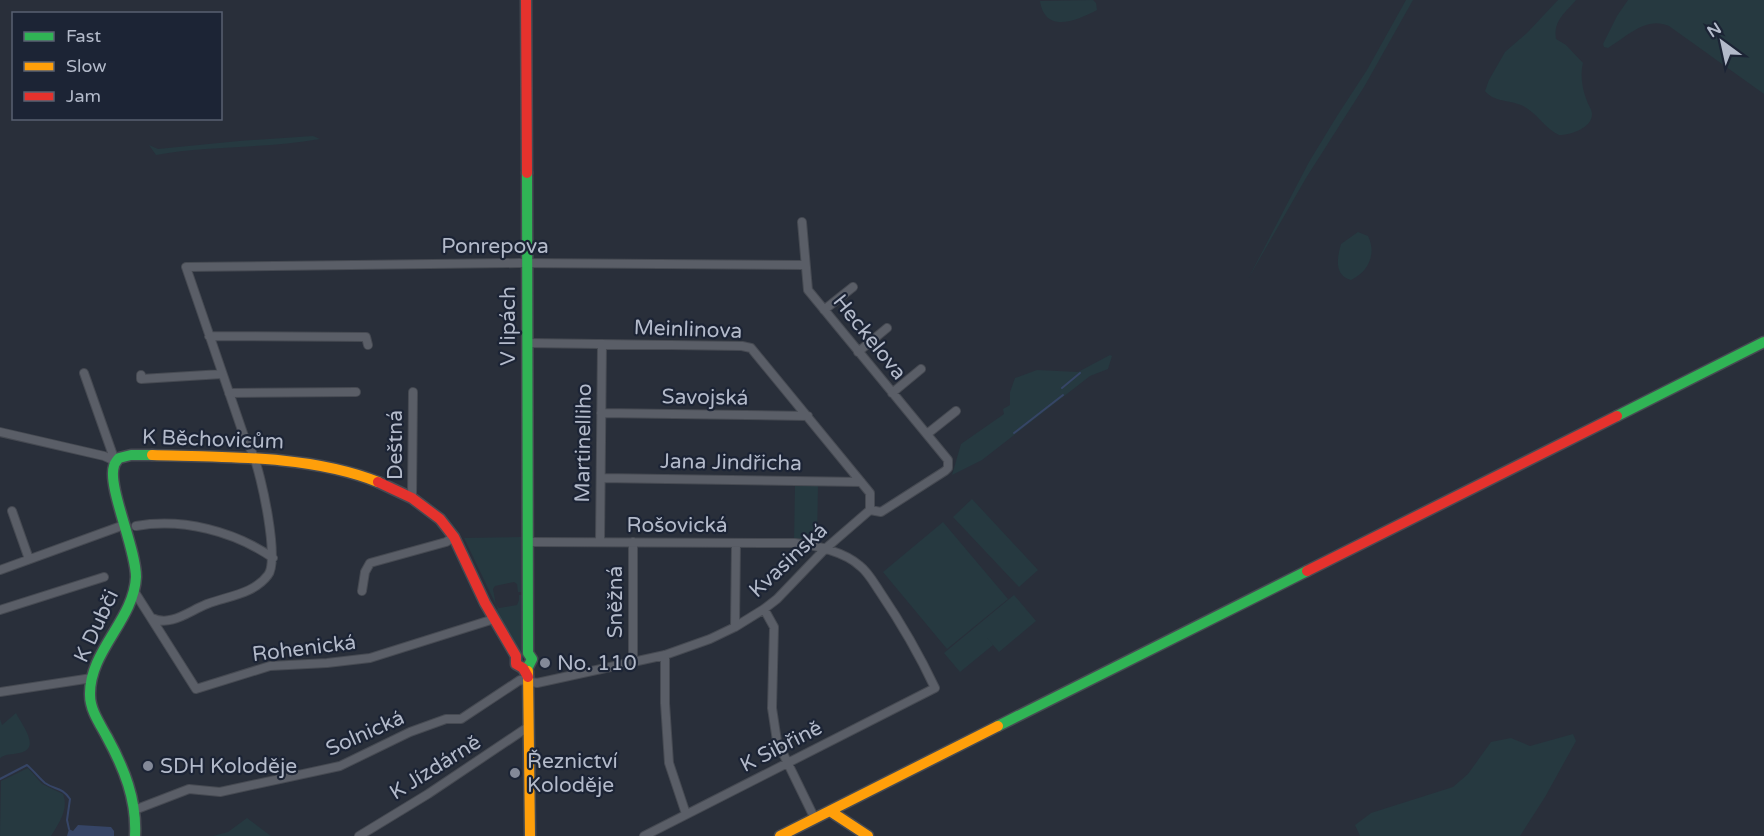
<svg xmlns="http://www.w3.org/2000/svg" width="1764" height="836" viewBox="0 0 1764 836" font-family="'Varela Round',sans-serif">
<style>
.green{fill:#263940}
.water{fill:#364566}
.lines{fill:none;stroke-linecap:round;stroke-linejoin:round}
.stream{stroke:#364566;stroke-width:2}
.street-casing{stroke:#464a52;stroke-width:10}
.fast-casing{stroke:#464a52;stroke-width:13}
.slow-casing{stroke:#464a52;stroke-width:13}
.jam-casing{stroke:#464a52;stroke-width:13}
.street{stroke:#5a5e67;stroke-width:8}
.fast{stroke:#30b455;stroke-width:10}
.slow{stroke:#ff9f0a;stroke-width:10}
.jam{stroke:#e5322d;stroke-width:10}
.poi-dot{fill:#838998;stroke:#1c2435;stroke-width:2}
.labels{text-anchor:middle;stroke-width:4.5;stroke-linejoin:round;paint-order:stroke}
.street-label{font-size:21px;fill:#b3baca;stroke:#1c2435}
.poi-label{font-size:21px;fill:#b3baca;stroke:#1c2435;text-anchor:start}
</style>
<rect width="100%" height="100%" fill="#292f3a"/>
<path class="green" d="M1093,0L1096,3L1097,10C1076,21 1045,34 1040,1Z
M1406,0H1413L1364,87L1306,178L1248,279L1309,162L1337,116L1367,70Z
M1558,0H1576C1565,13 1553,21 1556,39L1566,45L1583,63C1580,75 1582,89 1587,101C1588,105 1592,109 1592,114C1592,128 1571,135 1559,135C1544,128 1536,111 1521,105C1509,100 1494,102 1485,91L1489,80L1505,52L1527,33Z
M1628,0H1764V94L1669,26C1646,16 1628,36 1608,48L1604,47L1603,44L1617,16Z
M313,136L320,139C266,149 210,145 156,155L149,145L158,149L239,141Z
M1358,232L1368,236C1377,254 1368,272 1351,280C1334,275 1337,258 1341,244Z
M1110,355L1112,356L1108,369L1090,376L982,460L952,475L961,444L1004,414L1003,409L1010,405V392L1015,378L1037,370L1078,372Z
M795,485H818L817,540L794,542Z
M972,499L1038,570L1019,587L953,517Z
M943,522L1008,599L947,649L883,572Z
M521,537V592H518L517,584L514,582L495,586L493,589L496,605L499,608L517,605L519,600V595H523L522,651H517L494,610L498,609L464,538Z
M1014,595L1036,621L999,652L983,633L993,645L960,672L944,653Z
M16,713C22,725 42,749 19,753C11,755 7,753 0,758V719L2,725Z
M1573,734L1576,741L1545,797L1520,836H1360L1355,825L1371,813L1453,787L1468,774L1491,742L1511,738L1530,746Z
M28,768L42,784L63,794C69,809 59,823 51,836H0L1,781Z
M247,818L271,836H213L228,832Z"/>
<path class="water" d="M78,825L111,827L114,831V836H67L69,829L73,831Z"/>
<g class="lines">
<path class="stream" d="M1062,388L1080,373
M1014,433L1063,395
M0,779L27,765C34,771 39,778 45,783C55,790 62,787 70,799L67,820L69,829"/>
<g class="street-casing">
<path id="street" d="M802,222L808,290L948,460V468L945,471L881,512L870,510
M824,310L853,287
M209,336L366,337L368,345
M527,343L742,346L751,348L861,482L870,493V510
M858,352L887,328
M84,373L115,461
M141,375V379L222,374
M229,393L356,392
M892,393L921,369
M601,413L808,416
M0,432L104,456L115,461
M927,434L956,411
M601,478L861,482
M412,498L413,392
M12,511L29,559
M136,526C183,518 234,531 273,558
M528,542L795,543C815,545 845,552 860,566C868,572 874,583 880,592C901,623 919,654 935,688L644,836
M600,542L602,344
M0,570L124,525
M134,591L196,689L270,666L327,663L370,658L494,619
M362,591L365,572L370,563L446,542L454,537
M764,609L774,627L772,708L777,741L815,819
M0,610L104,577
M152,618C171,627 189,611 207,604C228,596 254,594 268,575C280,561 261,473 253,455C251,449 248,444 245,439L186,267L520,263L805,265
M735,627L736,543
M665,655V703L669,763L686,814
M633,661V542
M0,692L92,678
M137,809L189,789L220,792L340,766L410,732L446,719H461L520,680L537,683L665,655L710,639L735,627L764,609L777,599L825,549L870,510
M359,836L428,794L528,727"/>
</g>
<g class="fast-casing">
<path id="fast" d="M1617,416L1764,342
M523,668L528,667L532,659L528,653L527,173
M998,726L1307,571
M135,836C137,800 124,768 107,737C100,724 90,710 90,695C89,651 134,620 136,577C136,548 107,486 114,466C114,464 118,459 119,458L131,455H152"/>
</g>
<g class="slow-casing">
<path id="slow" d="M152,455C224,457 311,455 378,482
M528,671L530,836
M830,811L868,836
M780,836L998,726"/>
</g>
<g class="jam-casing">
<path id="jam" d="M526,0L527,173
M378,482L412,498L440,519L454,537L485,603L516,656V664L523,668L528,677
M1307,571L1617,416"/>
</g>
<use href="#street" class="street"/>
<use href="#fast" class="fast"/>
<use href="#slow" class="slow"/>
<use href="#jam" class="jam"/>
</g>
<g class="poi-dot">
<circle cx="545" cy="663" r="6"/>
<circle cx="148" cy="766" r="6"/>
<circle cx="515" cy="773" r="6"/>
</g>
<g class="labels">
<g class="street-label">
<text x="495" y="253">Ponrepova</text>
<text transform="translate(508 326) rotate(-90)" y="7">V lipách</text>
<text transform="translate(688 329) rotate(2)" y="7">Meinlinova</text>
<text transform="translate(870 337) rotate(51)" y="7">Heckelova</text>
<text transform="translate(705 397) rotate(1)" y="7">Savojská</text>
<text transform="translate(213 439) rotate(2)" y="7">K Běchovicům</text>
<text transform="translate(583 443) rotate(-89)" y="7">Martinelliho</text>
<text transform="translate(395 445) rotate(-90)" y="7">Deštná</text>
<text transform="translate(731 462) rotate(1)" y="7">Jana Jindřicha</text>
<text x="677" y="532">Rošovická</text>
<text transform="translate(788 560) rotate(-43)" y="7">Kvasinská</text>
<text transform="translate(615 602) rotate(-90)" y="7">Sněžná</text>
<text transform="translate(96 626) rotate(-65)" y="7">K Dubči</text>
<text transform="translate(304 648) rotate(-7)" y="7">Rohenická</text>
<text transform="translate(365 733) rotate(-24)" y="7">Solnická</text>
<text transform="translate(781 746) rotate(-27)" y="7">K Sibřině</text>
<text transform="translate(435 767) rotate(-32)" y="7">K Jízdárně</text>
</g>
<g class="poi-label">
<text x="557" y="670">No. 110</text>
<text x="527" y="768">Řeznictví<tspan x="527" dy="24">Koloděje</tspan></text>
<text x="160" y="773">SDH Koloděje</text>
</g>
</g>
<rect x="12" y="12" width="210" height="108" fill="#1c2435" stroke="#586071" stroke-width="1.5"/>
<rect x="24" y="32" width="30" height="9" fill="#30b455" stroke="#586071" stroke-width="1.5"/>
<text x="66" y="42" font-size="18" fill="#b3baca">Fast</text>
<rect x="24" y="62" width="30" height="9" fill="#ff9f0a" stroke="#586071" stroke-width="1.5"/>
<text x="66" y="72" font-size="18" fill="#b3baca">Slow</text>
<rect x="24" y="92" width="30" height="9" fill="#e5322d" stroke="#586071" stroke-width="1.5"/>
<text x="66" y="102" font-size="18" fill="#b3baca">Jam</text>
<g transform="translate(1722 42) rotate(327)" stroke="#1c2435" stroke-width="4.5" paint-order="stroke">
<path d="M0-4.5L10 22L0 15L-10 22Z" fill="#b3baca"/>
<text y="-9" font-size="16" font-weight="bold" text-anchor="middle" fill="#b3baca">N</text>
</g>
</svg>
